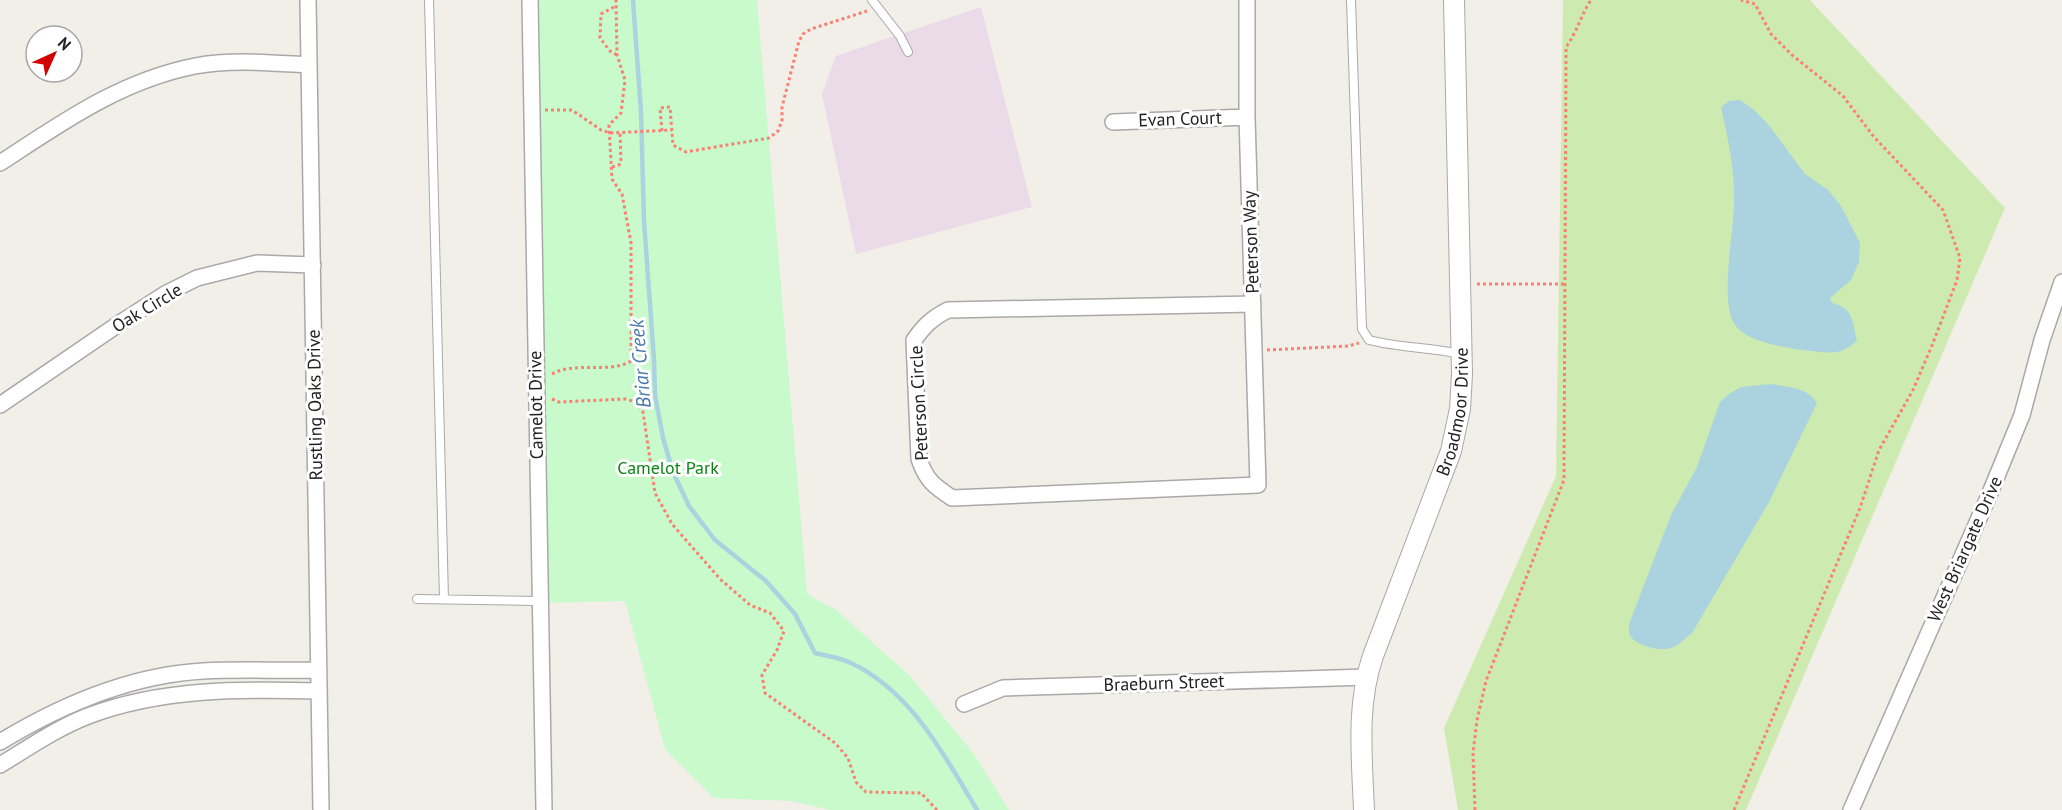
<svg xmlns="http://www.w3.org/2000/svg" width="2062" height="810" viewBox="0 0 2062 810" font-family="'PT Sans',sans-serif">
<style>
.industrial{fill:#ebdbe8}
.grass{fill:#cdebb0}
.park{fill:#c8facc}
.water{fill:#aad3df}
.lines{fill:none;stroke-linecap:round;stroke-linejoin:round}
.stream{stroke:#aad3df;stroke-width:4.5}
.service-casing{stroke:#a9a9a9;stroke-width:10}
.minor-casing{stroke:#a9a9a9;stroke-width:18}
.tertiary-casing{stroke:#a9a9a9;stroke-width:22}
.path{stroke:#fa8072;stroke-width:3;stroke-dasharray:3 3;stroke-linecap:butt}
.service{stroke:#fff;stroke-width:8}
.minor{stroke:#fff;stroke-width:15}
.tertiary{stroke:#fff;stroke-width:20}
.labels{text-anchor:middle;stroke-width:6;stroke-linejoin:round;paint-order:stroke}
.street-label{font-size:18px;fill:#222;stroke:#fff}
.park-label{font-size:18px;fill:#0c8416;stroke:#fff}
.water-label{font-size:20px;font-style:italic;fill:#4a7aab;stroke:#fff}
</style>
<rect width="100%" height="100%" fill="#f2efe9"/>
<path class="industrial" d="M981,7L1032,207L856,254L822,94L836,56Z"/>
<path class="grass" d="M1563,0H1810L2005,208L1746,810H1458L1444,728L1556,476Z"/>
<path class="park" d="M531,0H757L807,594L836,610L910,676L974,754L1009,810H831L791,801L714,798L665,749L625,601L542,603Z"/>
<path class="water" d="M1740,100L1753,109L1768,124L1805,174L1828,190L1841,206L1860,243L1859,262L1851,280L1830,298L1832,303C1854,308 1852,321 1857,340C1841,358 1824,352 1802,350C1783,347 1747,342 1735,325C1719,302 1734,232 1734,203C1735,170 1728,139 1721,107L1729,101Z
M1771,384C1787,387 1808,387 1817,403L1768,504L1692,633C1684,640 1678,646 1668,649C1659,651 1637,645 1632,638C1628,634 1629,629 1629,624L1671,515L1697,467L1720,402L1729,394L1741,387Z"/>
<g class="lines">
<path class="stream" d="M633,0L641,112L644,221L654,360L655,395L663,438L673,472L689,506L715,540L766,581L795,614L815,653C827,656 841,658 851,663C911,691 945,756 977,810"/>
<g class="service-casing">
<path id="service" d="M429,0L444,599
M872,0L900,36L908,52
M1351,0L1362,329L1369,340C1399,348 1430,347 1461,354
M417,599L540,601"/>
</g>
<g class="minor-casing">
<path id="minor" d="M308,0L321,810
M530,0L544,810
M1247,0V117L1258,485L952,498C934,486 926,480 919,459L914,340C924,326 932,318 948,310L1253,304
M1113,122L1247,117
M0,163C63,122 120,81 195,66C232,59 272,63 309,65
M0,405L123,321L165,294L197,278L257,263L313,265
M964,704L1003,688L1367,677
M0,742C61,705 131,675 203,671C241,669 280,671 319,670
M0,765C28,748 57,728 88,716C162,688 241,689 319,691
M1851,810L1990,493L2022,415L2042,340L2062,282"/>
</g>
<g class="tertiary-casing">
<g id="tertiary">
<path id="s1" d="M1364,810C1362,758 1356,705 1373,656L1451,451L1460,409L1462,374L1454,0"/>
</g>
</g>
<path class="path" d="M614,7L601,14L600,38L610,51L617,55
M545,110H572L601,130L610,133L672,130
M662,131L660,108L670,107L673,145L686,152L769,138L778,131L782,120V107L799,41L803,34L811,29L867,11
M612,167L619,165L621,162L620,133
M1477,284H1565
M1267,350L1348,346L1359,343
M552,374C575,361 610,374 631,361V243L622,194L612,179L609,125L621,113L625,80L617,55L616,0
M552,399L559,402L625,399L636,402L643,412L655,493L672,524L720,579L750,605L770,613L784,631L777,650L762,675L765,693L835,743L848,758L856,782L866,792L921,793L937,810
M1475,810L1473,753L1477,720L1486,681L1564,480L1566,47C1577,32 1581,15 1591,0
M1734,810L1860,508L1879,450L1913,390L1933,343L1957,280L1960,258L1943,210L1874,137L1843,96L1792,55L1771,34L1755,4L1741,0"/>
<use href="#service" class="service"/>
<use href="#minor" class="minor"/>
<use href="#tertiary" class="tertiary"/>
</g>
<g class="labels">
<g class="street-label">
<text transform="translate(1180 119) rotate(-2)" y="6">Evan Court</text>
<text transform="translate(1251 242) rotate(-92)" y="6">Peterson Way</text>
<text transform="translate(147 308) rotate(-31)" y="6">Oak Circle</text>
<text transform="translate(919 403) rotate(-93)" y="6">Peterson Circle</text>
<text transform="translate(315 405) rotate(-91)" y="6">Rustling Oaks Drive</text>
<text transform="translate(536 405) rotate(-91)" y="6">Camelot Drive</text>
<text dy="6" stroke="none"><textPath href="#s1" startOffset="414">Broadmoor Drive</textPath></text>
<text transform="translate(1965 549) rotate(-66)" y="6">West Briargate Drive</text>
<text transform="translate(1164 683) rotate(-2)" y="6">Braeburn Street</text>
</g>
<g class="park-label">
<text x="668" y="474">Camelot Park</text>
</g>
<g class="water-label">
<text transform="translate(640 364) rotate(-95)" y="7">Briar Creek</text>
</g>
</g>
<g transform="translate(54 54) rotate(45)"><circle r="28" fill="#ffffff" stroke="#a7a7a7" stroke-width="1.5"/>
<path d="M0-4.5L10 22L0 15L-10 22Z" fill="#d40000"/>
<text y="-9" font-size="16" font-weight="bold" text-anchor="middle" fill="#222222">N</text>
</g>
</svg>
